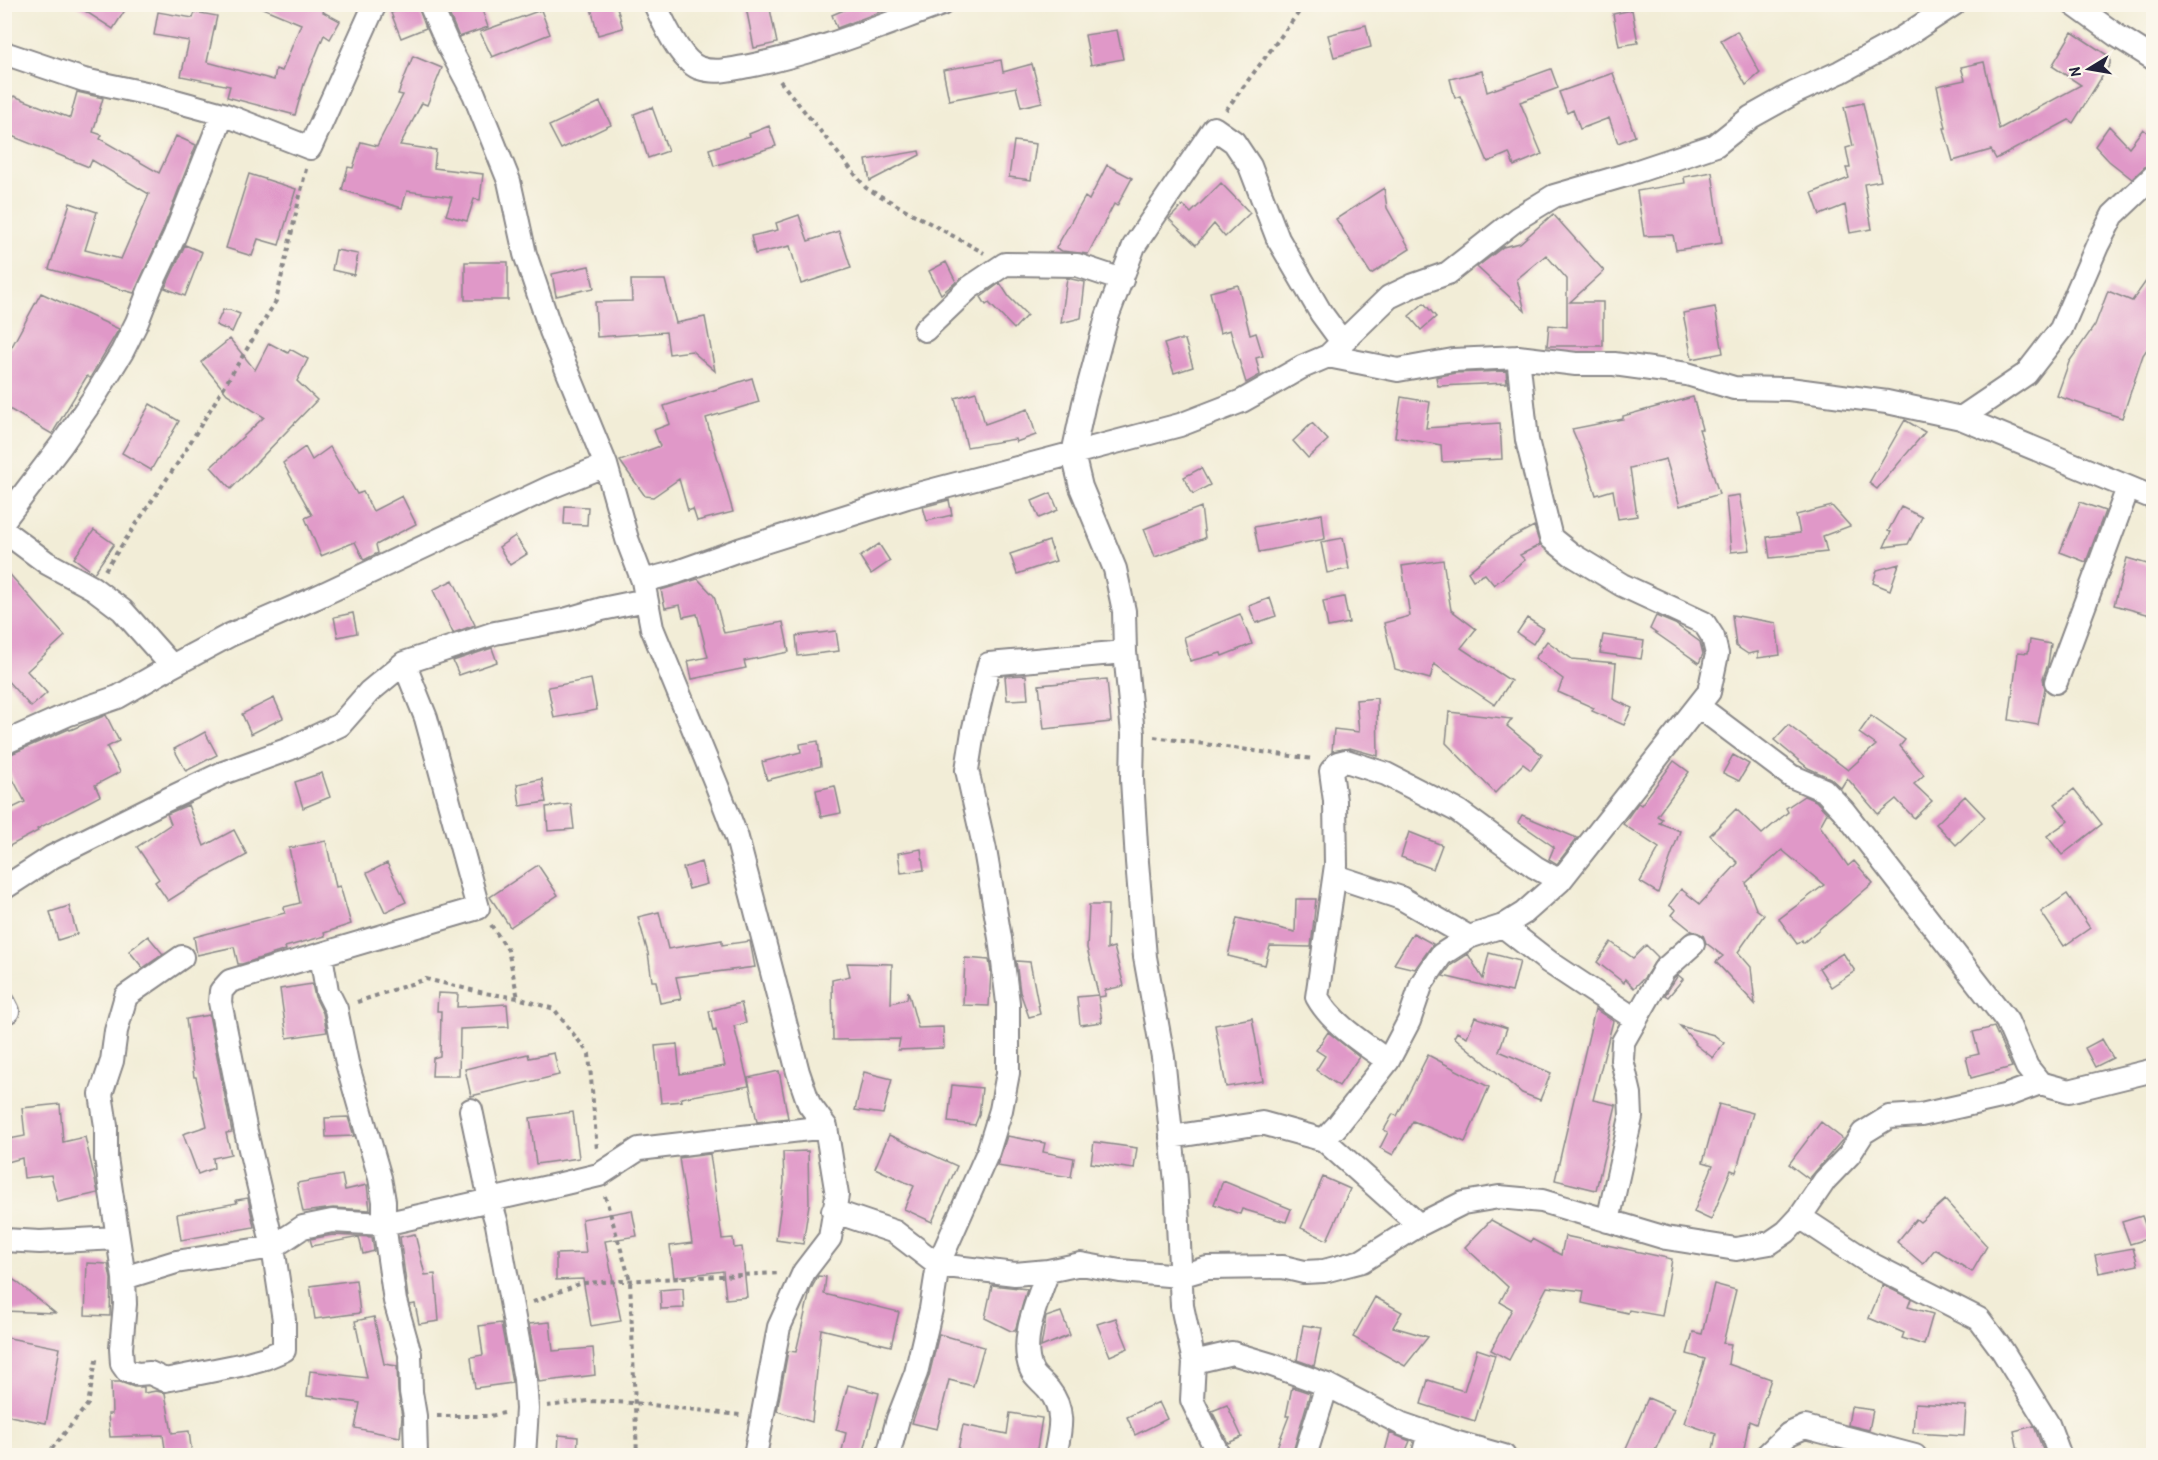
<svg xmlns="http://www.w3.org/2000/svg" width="2158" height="1460" viewBox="0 0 2158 1460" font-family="'Patrick Hand',sans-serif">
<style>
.building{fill:#e098c8}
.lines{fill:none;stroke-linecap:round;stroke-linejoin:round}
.minor-casing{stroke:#8a8889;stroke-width:26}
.path{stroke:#8a8889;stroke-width:4;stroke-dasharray:4.5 4.5;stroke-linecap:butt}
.minor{stroke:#fff;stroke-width:22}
</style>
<rect width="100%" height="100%" fill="#fbf7ec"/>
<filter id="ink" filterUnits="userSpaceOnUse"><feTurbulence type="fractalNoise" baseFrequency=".0167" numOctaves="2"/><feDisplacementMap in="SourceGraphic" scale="12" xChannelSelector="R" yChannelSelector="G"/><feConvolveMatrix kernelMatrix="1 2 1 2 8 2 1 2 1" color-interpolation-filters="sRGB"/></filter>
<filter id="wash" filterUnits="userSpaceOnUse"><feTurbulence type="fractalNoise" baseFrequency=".008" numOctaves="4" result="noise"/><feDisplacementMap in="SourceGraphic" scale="24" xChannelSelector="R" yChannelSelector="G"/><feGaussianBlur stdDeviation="1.35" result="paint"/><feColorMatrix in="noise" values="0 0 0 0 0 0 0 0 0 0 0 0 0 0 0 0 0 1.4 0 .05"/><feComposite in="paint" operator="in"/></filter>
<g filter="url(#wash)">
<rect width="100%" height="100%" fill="#f2edd7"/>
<g id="blocks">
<path class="building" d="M74,4H129L113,29Z
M253,4H326L323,12L340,21L330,39L324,35L304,84L295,115L227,97L230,86L181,76L189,41L154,35L158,12L193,18L195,12L217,16L207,62L274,80L276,69L282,71L301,24Z
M413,4H417L426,28L401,38L391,13Z
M466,4H480L488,27L459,37L448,11Z
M590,4H616L623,28L598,35Z
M759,4H769L777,43L754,48L746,7Z
M858,4H901L837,28L832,15Z
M541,10L550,34L492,57L480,32Z
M1632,10L1638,43L1619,46L1613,14Z
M1366,25L1371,47L1334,57L1328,35Z
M1117,30L1123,59L1091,65L1085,35Z
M1737,31L1760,73L1746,85L1721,40Z
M2072,32L2110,57V64L2073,123L2069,120L1996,159L1991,150L1953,161L1944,128H1946L1937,86L1965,80L1961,67L1984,62L1999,129L2081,85L2052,66Z
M413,56L442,68L427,105L422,103L400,145L436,150L434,168L483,174L480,200L474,199L467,221L446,215L452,197L407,191L402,208L342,190L348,167L353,168L361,142L377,146L403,95L398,94Z
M1001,60L1003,72L1032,64L1042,102L1021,107L1016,87L949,100L943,70Z
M1551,69L1558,88L1520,102L1542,154L1514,166L1509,153L1488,162L1460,96L1455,98L1450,79L1482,71L1487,92Z
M1613,73L1635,136L1618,143L1609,118L1580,129L1573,110L1567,113L1559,92Z
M77,92L103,98L93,132L102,135L100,139L159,173L176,136L196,145L162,232L134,293L49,269L70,203L97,212L85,250L121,259L149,194L92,160L89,167L4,133V120L14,96L70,118Z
M600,102L611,125L561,149L549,126Z
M1863,103L1881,181L1864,184L1872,229L1850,233L1845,205L1820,215L1812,193L1849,178L1846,168H1850L1846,148L1853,146L1844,107Z
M652,107L668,151L648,158L634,114Z
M769,126L776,146L714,166L709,149L750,136L749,134Z
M2109,126L2129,147L2143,129L2154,138V158L2132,179L2109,161L2095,146Z
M1014,141L1036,144L1031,180L1009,177Z
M919,151L920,155L870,181L866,160Z
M1107,165L1132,178L1117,206L1114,204L1088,254L1062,251L1056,248L1085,197L1089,200Z
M1712,172L1722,243L1676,250L1673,235L1644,236L1637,191L1685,183L1684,177Z
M249,174L296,189L279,245L258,239L252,256L226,248Z
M1221,183L1250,213L1225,237L1214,224L1196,245L1169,219L1183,205L1191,213Z
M1384,188L1387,208L1410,249L1371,274L1336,219Z
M1553,214L1604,271L1570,302H1603V346H1547L1549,325L1567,327V279L1546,255L1517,279L1525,311L1477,267L1503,247L1520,243Z
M799,215L808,241L839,231L851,268L801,284L790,246L755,254L751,236L778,230L776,223Z
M185,245L202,252L185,296L165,288Z
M336,250L358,254L354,275L332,270Z
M465,262H508V300H465Z
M946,262L956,282L941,294L929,271Z
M589,266L594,288L556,296L552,274Z
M2154,270V339L2143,355L2122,418L2057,396L2069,362L2095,325L2108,291L2132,301Z
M1067,278L1085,282L1081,318L1061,323Z
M631,280H665L676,323L705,317L715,371L692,351L669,354L666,332L597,337L595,302L632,301Z
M1000,283L1009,297L1027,315L1014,329L989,303L986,305L981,297Z
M1238,285L1250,335L1256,333L1263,356L1256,358L1260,375L1246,383L1230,330L1220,333L1210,292Z
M41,293L119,329L90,378L87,376L52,434L4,406V345L11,348Z
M1424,303L1436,317L1421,330L1409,316Z
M1715,307L1723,353L1692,359L1683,313Z
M223,310H230L240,314L232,332L216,325Z
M230,339L255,370L269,343L288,353L290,349L308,359L297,381L317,400L231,489L211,467L264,417L227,394L201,362Z
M1177,340H1185L1193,367L1174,373L1164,344Z
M1506,371L1507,383L1438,386L1436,377L1455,373Z
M752,378L759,402L706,418L733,512L697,521L693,509L688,511L679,479L653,497L645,496L620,461L660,446L654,430L670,424L664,406Z
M976,392L985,424L1028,409L1036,435L1016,442L1015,439L967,447L955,398Z
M1401,397L1430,402L1426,428L1500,423L1502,459L1442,462L1441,445L1395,437Z
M1693,397L1702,429H1699L1719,494L1680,506L1666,459L1630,468L1637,516L1618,519L1613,490L1596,495L1585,459L1572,429L1623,419V416Z
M150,404L179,421L151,470L122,453Z
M1905,420L1925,432L1877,489L1869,483Z
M1312,423L1328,440L1308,458L1293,441Z
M305,447L312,460L330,447L357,494L363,492L373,511L402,496L416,524L376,545L378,553L364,560L355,542L321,556L305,518L312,515L283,463Z
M1201,468L1210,485L1193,494L1184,477Z
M1051,493L1058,510L1039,518L1032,501Z
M1739,495L1750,550L1731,552L1726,497Z
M949,500L952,515L927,521L923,507Z
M2080,502L2105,511L2086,562L2060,552Z
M565,506L588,507L587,525L564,524Z
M1832,506L1850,526L1823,536L1827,552L1770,558L1767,537L1800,533L1796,515Z
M1201,507L1205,538L1155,557L1144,529Z
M1901,507L1922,517L1908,544L1884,547L1891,532L1888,531Z
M1322,514L1325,539L1259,552L1254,527Z
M1534,526L1540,545L1520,555L1525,560L1494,585L1485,574L1473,580L1468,572L1509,539Z
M94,530L114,544L94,573L74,558Z
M515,536L527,554L510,565L499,547Z
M1343,538L1349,569L1327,573L1321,542Z
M1049,541L1056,561L1017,574L1010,554Z
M879,544L890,561L871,574L860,557Z
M2127,558L2154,566V616L2114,605Z
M1443,560L1451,610L1476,629L1461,648L1511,681L1495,705L1434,664L1430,679L1395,669L1384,623L1410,616L1402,566Z
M1899,564L1890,590L1873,583L1877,570Z
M4,568L65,636L27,671L47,693L31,707L4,677Z
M698,579L714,596L724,633L783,622L789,652L744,661L746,668L692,679L688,661L708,657L697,614L683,617L680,605L665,608L661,590Z
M453,580L475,625L453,633L433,590Z
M1344,597L1349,623L1328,627L1323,601Z
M1270,598L1276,616L1256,623L1249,606Z
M353,613L357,633L338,637L334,617Z
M1240,614L1252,644L1222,656L1221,653L1190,661L1184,637Z
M1732,615L1776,623L1780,655L1758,658V652L1748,654L1736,646Z
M1656,616L1675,624L1700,642L1703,654L1699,663L1650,629Z
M1527,618L1543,628L1533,644L1517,633Z
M836,631L839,651L798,656L796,636Z
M1603,635L1644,641L1641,659L1600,653Z
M2030,640L2051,644L2048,664L2043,678L2045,688L2038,725L2009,720L2018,652L2028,653Z
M1547,641L1572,659L1616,663L1613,699L1632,708L1624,725L1592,711L1594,708L1558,692L1563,679L1535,658Z
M492,648L497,662L459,675L453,661Z
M1026,675L1028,699L1007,700L1005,676Z
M591,679L597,710L554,718L548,687Z
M1107,679L1111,722L1044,729L1039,685Z
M274,698L283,718L251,734L242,714Z
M1377,698L1378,756L1350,748L1332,751L1334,729L1359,732L1356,700Z
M1449,712L1512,719L1507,726L1542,755L1531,770L1523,764L1495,793L1446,743Z
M106,715L119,741L107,747L120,772L95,785L100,796L37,829L38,831L4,849V812L25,802L4,762V757L69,729L70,730Z
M1871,716L1905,740L1900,746L1924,775L1914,784L1932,801L1914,818L1896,799L1878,814L1847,778L1841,788L1830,778L1808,768L1774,740L1788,725L1848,770L1876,745L1859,733Z
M205,732L217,755L186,771L174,749Z
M818,741L821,766L767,780L762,762L801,752L800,744Z
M1733,755L1749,764L1739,781L1723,773Z
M1674,761L1689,772L1657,816L1662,819L1659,823L1680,831L1658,893L1640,882L1659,848L1623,824L1638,803L1641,805Z
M322,773L330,797L303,808L295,782Z
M542,779L546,802L520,806L517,784Z
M835,786L841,813L821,817L816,790Z
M2074,789L2102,824L2062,855L2047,836L2068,821L2055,804Z
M1804,796L1816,801L1827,813L1820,826L1848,866L1854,861L1873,883L1803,943L1802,940L1797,944L1779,919L1824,885L1782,850L1746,883L1756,909L1764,915L1738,952L1751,967L1755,1004L1716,962L1723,956L1706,943L1703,935L1692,931L1672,915L1676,910L1669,905L1681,889L1700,904L1738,863L1710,835L1736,809L1762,834L1788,812L1786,808Z
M1965,796L1985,817L1956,845L1936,824Z
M571,804L574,829L548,831L546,807Z
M188,805L204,846L234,830L247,855L201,880L168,901L155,882L159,879L137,847L171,824L167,814Z
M1522,815L1577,838L1557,864L1549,859L1554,847L1518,822Z
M1409,832L1442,845L1433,869L1401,857Z
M326,841L336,887L340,886L351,924L324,933L325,936L285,947L286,950L242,964H238L234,947L197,955L194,937L285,913L284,907L300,903L289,848Z
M921,849L924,870L901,873L898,853Z
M701,862L707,884L689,889L683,868Z
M387,863L406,902L385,912L367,873Z
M538,865L558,895L510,927L490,897Z
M2067,894L2090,928L2064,946L2041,912Z
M1296,899H1316L1311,947L1270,946L1265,965L1228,956L1237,918L1295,932Z
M1089,905H1108L1107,949L1114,947L1124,986L1105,990V996L1099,997L1087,948Z
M69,906L77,934L58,940L50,912Z
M659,912L668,949L722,940V945L750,941L755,967L676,977L681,999L660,1003L656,981H652L648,953L638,917Z
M1413,933L1433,944L1415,969L1394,964Z
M148,936L163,954L143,968L129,951Z
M1611,942L1633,958L1646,945L1658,957L1645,977L1634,988L1625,979L1624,983L1597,962Z
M1489,953L1520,961L1512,992L1443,976L1451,965L1468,954L1483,979Z
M1843,953L1855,971L1831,987L1819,968Z
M965,958L989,960L991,972L989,1006L963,1005Z
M1016,961L1030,962L1040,1014L1029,1017L1020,992Z
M847,963L892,964L891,1003L907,999L908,991L918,1028L943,1027L944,1048L898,1050L900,1039L833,1040L832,980L850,976Z
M1678,975L1683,979L1668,997L1665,995Z
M312,984L315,997L323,1013L327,1032L287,1038L280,989Z
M438,993L458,994L457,1007L507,1004L509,1027L460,1029L459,1076H432L433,1058L440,1056L441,1011H437Z
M1098,995L1102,1022L1080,1025L1077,997Z
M741,1003L746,1023L734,1026L749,1086L681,1098L682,1101L661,1103L655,1046L677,1044L680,1074L725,1066L716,1030L713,1031L709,1011Z
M1595,1009L1613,1021L1593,1100L1616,1105L1596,1190L1555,1180Z
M209,1015L232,1132L226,1133L231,1154L213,1158L214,1168L198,1174L183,1134L207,1126L196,1077H194L186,1019Z
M1475,1017L1507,1028L1499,1051L1551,1073L1540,1100L1522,1093L1454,1037L1457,1032L1467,1037Z
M1252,1018L1263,1081L1226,1087L1215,1025Z
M1680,1026L1714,1035L1724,1043L1713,1058L1695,1044L1696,1043Z
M1994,1027L2012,1067L1971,1078L1966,1057L1979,1054L1973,1032Z
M1328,1032L1359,1057L1339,1086L1316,1070L1325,1056L1316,1050Z
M2102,1039L2113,1058L2095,1067L2085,1048Z
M554,1053L559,1075L471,1096L465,1069L528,1054L529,1058Z
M1428,1055L1489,1087L1465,1142L1413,1121L1393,1155L1380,1148L1388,1132L1384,1130L1393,1114L1397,1116Z
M779,1071L788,1118L757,1122L748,1078Z
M864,1072L892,1079L883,1114L855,1110Z
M952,1085L982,1088L979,1115L975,1125L948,1122Z
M60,1104L63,1142L85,1137L98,1193L58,1202L51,1175L24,1178L22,1158L4,1163V1140L25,1136L22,1108Z
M1719,1104L1753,1113L1736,1172L1731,1170L1711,1220L1694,1212L1713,1165L1703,1162Z
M573,1112L579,1158L536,1164L530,1118Z
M348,1117L354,1136L326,1137L325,1118Z
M1821,1122L1843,1139L1809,1179L1789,1164Z
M889,1135L957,1166L932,1222L904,1209L914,1186L875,1168Z
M1007,1136L1045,1143L1043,1152L1074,1158L1071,1177L997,1166Z
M1094,1142L1137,1148L1134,1169L1091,1163Z
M808,1151L809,1204L803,1244L776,1240L784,1182L783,1152Z
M710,1154L722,1239L733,1238L734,1248L742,1247L747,1297L726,1299L723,1271L674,1277L670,1246L692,1243L679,1158Z
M342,1175L345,1190L367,1185L370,1210L333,1208L303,1212L297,1183Z
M1323,1177L1350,1189L1327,1240L1301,1228Z
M1223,1181L1291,1209L1286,1222L1242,1209L1240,1214L1214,1204Z
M248,1198L254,1227L181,1240L177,1214L237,1203L236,1200Z
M1945,1200L1987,1246L1972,1272L1935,1249L1923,1264L1897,1242L1916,1219L1920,1222Z
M632,1210L637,1236L605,1241L621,1321L591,1326L583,1279L556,1280V1254L586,1253L582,1219Z
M2142,1216L2150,1238L2130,1244L2122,1222Z
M1491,1220L1531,1242L1532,1239L1561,1255L1565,1236L1672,1259L1662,1316L1629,1310L1628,1313L1582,1303L1584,1291L1547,1287L1509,1360L1491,1350L1512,1309L1500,1302L1508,1287L1465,1247Z
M415,1234L425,1275L435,1274L439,1321L419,1324L415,1304L410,1305L408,1298L400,1237Z
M333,1235L372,1237L374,1251L363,1254L359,1237L312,1246L310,1239Z
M2133,1248L2138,1265L2099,1273L2095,1255Z
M87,1263L108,1264L111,1279L110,1316L85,1315Z
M4,1274L17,1282L55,1313L4,1311Z
M818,1276L826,1277L824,1294L899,1312L891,1346L821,1329L812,1422L777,1411L788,1351L796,1352L810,1291Z
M356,1280L360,1313L315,1319L310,1286Z
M1714,1284L1736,1290L1723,1343L1731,1344L1728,1364L1771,1379L1756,1424L1749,1421L1743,1455H1712L1716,1434L1684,1423L1705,1359L1687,1354L1693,1332L1702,1334Z
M992,1285L1027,1289L1015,1331H1011L985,1318Z
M1883,1285L1911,1299L1908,1307L1933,1314L1924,1345L1902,1338L1904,1333L1869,1318Z
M683,1288L684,1308L661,1309L660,1290Z
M1375,1297L1402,1312L1393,1327L1428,1337L1405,1366L1353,1337Z
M1061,1312L1070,1335L1041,1347L1046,1317Z
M374,1317L384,1364L397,1366L398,1392L402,1417L400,1437L355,1428L360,1403L307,1396L310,1371L367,1378L355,1321Z
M1116,1318L1128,1348L1110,1356L1097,1324Z
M550,1322L553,1351L593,1348L595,1375L539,1382L529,1324Z
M501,1323L512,1383L475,1388L471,1357L483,1355L479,1326Z
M1303,1325L1322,1328L1314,1366L1297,1360Z
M939,1334L984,1347L973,1386L949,1380L937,1429L912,1423L929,1376Z
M4,1337L60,1348L46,1423L4,1415Z
M1477,1349L1495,1355L1475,1421L1421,1404L1428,1380L1464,1391Z
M111,1382H120L134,1387H144V1393L156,1391L165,1393L172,1433L189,1431L192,1455H166L163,1435L110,1437L108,1414H112Z
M848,1385L879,1393L863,1455H841L846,1433L836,1430Z
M1292,1387L1310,1393L1292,1455H1274L1289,1416H1286Z
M1648,1398L1674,1409L1653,1455H1623Z
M1159,1402L1167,1419L1135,1435L1127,1417Z
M1915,1403L1966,1406L1964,1436L1913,1433Z
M1227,1405L1242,1437L1228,1443L1212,1411Z
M1851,1407L1873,1410L1869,1430L1848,1425Z
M1010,1413L1042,1418L1036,1455H957L963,1425L1007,1434Z
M2034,1426L2045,1455H2019L2014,1431Z
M1390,1433L1410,1441L1404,1455H1384Z
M559,1435L578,1437L577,1455H558Z"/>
</g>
</g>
<g filter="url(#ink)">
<use href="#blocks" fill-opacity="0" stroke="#8a8889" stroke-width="1.5"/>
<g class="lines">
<g class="minor-casing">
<path id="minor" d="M430,4L448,45L474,94L509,181L525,254L551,331L606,465L627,539L643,581L652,628L717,786L737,838L798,1072L809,1104L826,1127L837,1195L830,1238L804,1272L779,1327L755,1456
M655,4C663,22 680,60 699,68C716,74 732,69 749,66C816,53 878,27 942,4
M2073,4L2116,35L2154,59
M4,53L84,80L150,94L223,114L310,148L375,4
M925,330L969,288L1005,264L1077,265L1122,280
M1328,356L1398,370L1453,360L1518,357L1576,364H1614L1687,374L1734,388L1789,389L1887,402L1961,418L2154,498
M1961,418L2026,374L2061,329L2097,246L2113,215L2154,176
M4,520L62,444L93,399L122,352L137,322L151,286L174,237L223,114
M4,531L47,563L93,588L122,610L172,666
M643,581L677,572L739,550L907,497L1180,425L1242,401L1302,367L1328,356L1389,297L1414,285L1448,273L1518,218L1554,196L1626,175L1716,145L1751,117L1794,93L1840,72L1902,38L1954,4
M2056,682L2128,488
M1698,706L1791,776L1824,790L1843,810L2007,1021L2027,1067L2040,1083
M4,743L69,714L118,697L172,666L230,635L315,598L551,487L606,465
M1335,876L1401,898L1469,937
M4,888L52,857L162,802L223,773L289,749L340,725L369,692L404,663L495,633L564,620L602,609L646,600
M1503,926L1549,962L1635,1019
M321,955L327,991L336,1009L347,1063L380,1178L384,1201V1224L395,1301L410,1354L411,1392L415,1416L416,1456
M182,957L126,996L116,1031L112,1061L101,1094L106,1126V1158L124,1278L125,1304L121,1348L122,1364L127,1371L138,1374L150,1373L165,1380L240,1365L265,1358L284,1350V1320L273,1247L246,1132L220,1002L221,991L230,981L478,908L426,718L404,663
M4,1003L8,1011
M1388,1061C1363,1043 1332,1024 1317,997L1336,865L1335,801L1331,771L1338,763L1346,761L1386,774L1458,811L1535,867L1560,881
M471,1110L490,1200L497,1224L525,1379L527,1409L524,1456
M1171,1137L1262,1123L1324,1140L1419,1225
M1324,1140L1337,1126L1388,1061L1409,1021L1422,983L1441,955L1469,937L1503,926L1524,913L1560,881L1709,692L1717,654L1713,637L1704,623L1622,585L1571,554L1551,538L1527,440L1518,357
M833,1211L895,1232L938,1265L1015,1274L1048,1271L1081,1264L1120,1271L1180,1276L1207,1268L1283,1267L1304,1272L1324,1271L1362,1261L1419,1225L1463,1203L1499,1197L1542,1201L1666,1238L1736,1249L1770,1243L1786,1232L1800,1217L1825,1180L1849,1155L1863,1133L1889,1117L1921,1115L2005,1096L2040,1083L2069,1091L2154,1070
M1800,1217L1873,1265L1979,1319L2002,1350L2048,1424L2060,1456
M1608,1221L1631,1117L1630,1094L1622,1060L1623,1042L1664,970L1693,944
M4,1240L40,1242L117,1238
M1048,1271C1038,1300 1019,1339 1031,1369C1034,1377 1044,1383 1049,1390C1066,1411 1060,1431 1055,1456
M124,1278L176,1262L273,1247L303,1227L332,1221L384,1224L557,1185L599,1175L639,1149L826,1127
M1194,1362L1232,1353L1272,1365L1327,1385L1402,1424L1451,1441L1504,1456
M888,1456L898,1419L916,1373L931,1309L938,1265L988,1152L1001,1110L1008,1073V1003L1000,938L985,850L967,770L973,732L989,664L1125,652
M1219,1456L1192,1400L1194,1362L1182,1306L1176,1182L1163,1057L1145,957L1137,862L1132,779L1133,734L1125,652L1124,611L1115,569L1081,487L1073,454L1084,403L1107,317L1134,246L1214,128L1234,142L1250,166L1278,239L1321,313L1343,343
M1305,1456L1327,1385
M1423,1456L1429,1433
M1766,1456L1789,1434L1805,1427L1915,1456"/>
</g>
<path class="path" d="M780,81L866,188L984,253
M1226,110L1305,4
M105,570L179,461L276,301L306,169
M1154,737L1313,759
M491,925L508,950L518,998
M357,1002L426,979L484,993L518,998L554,1009L589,1054L597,1150
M605,1196L630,1280L637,1456
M533,1302L582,1283L780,1273
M547,1406L588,1401L635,1403L740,1415
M437,1416H490L504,1413
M46,1456L88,1404L97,1355"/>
<use href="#minor" class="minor"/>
</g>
</g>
<rect width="2158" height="1460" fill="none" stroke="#fbf7ec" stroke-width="24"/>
<g transform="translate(2089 69) rotate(259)" stroke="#fbf7ec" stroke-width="4.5" paint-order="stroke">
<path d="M0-4.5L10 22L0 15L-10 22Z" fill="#22223b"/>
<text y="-9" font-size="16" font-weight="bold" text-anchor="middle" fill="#22223b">N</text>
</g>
</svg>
